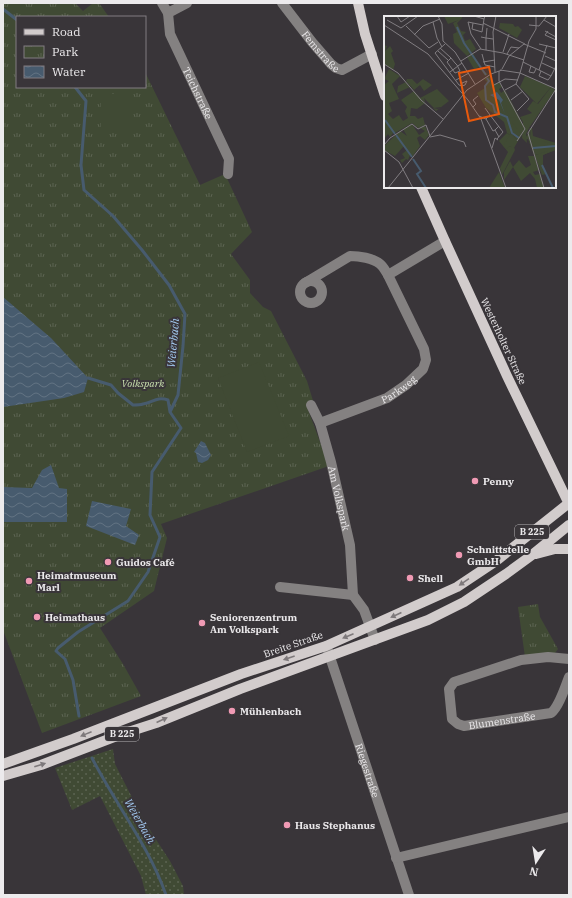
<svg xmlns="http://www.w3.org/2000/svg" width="572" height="898" viewBox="0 0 572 898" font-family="'IBM Plex Serif',serif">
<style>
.grass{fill:url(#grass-dots)}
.park{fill:url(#park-tufts)}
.pitch{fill:#404a34}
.water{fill:url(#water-waves)}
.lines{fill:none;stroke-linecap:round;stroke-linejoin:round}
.stream{stroke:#475b6e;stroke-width:3}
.minor{stroke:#848181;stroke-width:10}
.major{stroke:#d2cccc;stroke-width:10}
.oneway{fill:#7e797b}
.poi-dot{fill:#f09ab4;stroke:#393539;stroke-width:1.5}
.labels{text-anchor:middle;stroke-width:4;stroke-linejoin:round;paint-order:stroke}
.shield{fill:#393539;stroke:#b6b4b6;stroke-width:1}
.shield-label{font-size:9px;font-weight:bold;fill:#eceaec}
.street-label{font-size:10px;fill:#eceaec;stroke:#393539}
.park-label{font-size:10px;font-style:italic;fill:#c9e0ae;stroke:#393539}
.poi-label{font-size:10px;font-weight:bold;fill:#eceaec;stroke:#393539;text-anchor:start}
.water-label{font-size:11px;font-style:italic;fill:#a4cbf3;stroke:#393539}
.inset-river{fill:none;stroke:#475b6e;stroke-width:2}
.inset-road{fill:none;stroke:#817d81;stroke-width:1}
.view{fill:#e8590c;fill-opacity:0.15;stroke:#e8590c;stroke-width:2}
.inset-edge{fill:none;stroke:#eceaec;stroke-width:2}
</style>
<defs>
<pattern id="grass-dots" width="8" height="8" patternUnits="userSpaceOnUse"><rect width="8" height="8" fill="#404a34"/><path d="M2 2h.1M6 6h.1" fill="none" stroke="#5c6452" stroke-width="1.8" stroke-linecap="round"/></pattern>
<pattern id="park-tufts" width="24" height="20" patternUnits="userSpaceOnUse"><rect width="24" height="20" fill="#404a34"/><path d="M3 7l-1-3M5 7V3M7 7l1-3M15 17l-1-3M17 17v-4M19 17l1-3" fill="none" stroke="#5c6452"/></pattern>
<pattern id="water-waves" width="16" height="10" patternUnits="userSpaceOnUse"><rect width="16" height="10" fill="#475b6e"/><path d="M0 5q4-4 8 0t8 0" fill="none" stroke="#627383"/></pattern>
</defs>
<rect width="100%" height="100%" fill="#393539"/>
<path class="grass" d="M113,749L115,764L144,821L170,861L183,886L184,895H146L141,876L100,796L72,810L55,768Z"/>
<path class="park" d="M3,3H75L83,11L93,3H99L109,17H17V87H145V72L200,185L225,174L252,232L231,254L250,280V293L263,307L271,311L307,381L314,404L307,407L329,466L161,524L167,538L154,591L100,628L123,664L141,696L42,733L3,630Z
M538,604L540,617L558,649L555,653L525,657L518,607Z"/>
<path class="pitch" d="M101,94H129V130H101Z
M259,362L289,436L247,452L218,378Z"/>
<path class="water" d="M3,297L51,338L88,378L84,392L64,398L3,407Z
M201,441L205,443L211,455L208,460L202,463L198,462L196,453L194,452Z
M51,465L59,488L67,489V522H3V487L32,488L42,470Z
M92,501L131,509L126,526L139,535L135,545L86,526Z"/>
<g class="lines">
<path class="stream" d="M3,9L17,20
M75,87L86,101L81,165L84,190L113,216L142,250L169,285L185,314L183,346L178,395L170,412L181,428L152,472L150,515L160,537L148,572L128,601L78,632L58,648L56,651L65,659L73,680L79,716
M88,378L111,385L118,393L133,405C136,405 140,405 143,404C153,403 156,396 168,400L170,412
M92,758C116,805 149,846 166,895"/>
<g class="minor">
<path d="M162,3L168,13"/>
<path id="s1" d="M187,3L168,13L170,34L229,159L228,174"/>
<path id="s2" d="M282,3L312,42L331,64L336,68L342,70L372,54"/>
<circle cx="311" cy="292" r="11"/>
<path d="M305,283L350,256C359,256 373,258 380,264C383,266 386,272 388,275"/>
<path id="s3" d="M311,405L320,423L331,462L350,545L353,595L364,610L375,640"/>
<path id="s4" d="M320,423L387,398L406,385L423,369L426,360L424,349L388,275L445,241"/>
<path d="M280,587L353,595"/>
<path id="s5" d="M327,648L409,895"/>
<path id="s6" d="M569,659L548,657L521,660L454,682L449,689L452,719L458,724L464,726L551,713C559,707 565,687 569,677"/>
<path d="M396,858L569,817"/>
</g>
<path class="major" d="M358,3L365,34L385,96
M421,187L445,241L507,376L569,504
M536,554L555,549H569
M3,764L73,739L241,674L326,646L457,587L496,561L569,503
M3,776L41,765L122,734L156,723L240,689L428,620L464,602L506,574L532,555L569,525"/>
</g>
<defs><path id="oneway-solid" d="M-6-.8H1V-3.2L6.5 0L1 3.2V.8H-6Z"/></defs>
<g class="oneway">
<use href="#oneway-solid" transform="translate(464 582) rotate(146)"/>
<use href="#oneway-solid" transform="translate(396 615) rotate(155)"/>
<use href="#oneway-solid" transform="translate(348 636) rotate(157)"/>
<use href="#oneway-solid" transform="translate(289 658) rotate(161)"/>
<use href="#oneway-solid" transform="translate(162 720) rotate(-25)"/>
<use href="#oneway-solid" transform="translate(86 734) rotate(158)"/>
<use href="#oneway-solid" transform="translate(40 765) rotate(-18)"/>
</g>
<g class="poi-dot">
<circle cx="475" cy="481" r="4"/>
<circle cx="459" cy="555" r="4"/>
<circle cx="108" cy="562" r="4"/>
<circle cx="410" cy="578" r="4"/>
<circle cx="29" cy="581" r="4"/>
<circle cx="37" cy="617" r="4"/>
<circle cx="202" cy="623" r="4"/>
<circle cx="232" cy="711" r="4"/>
<circle cx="287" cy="825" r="4"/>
</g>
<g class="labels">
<g class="shield">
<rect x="515" y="525" width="34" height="14" rx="3"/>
<rect x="105" y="727" width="34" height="14" rx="3"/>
</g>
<g class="shield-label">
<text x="532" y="535">B 225</text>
<text x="122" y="737">B 225</text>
</g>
<g class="street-label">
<text dy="4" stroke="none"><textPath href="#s2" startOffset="62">Femstraße</textPath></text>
<text dy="4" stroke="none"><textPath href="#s1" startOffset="108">Teichstraße</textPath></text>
<text transform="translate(504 341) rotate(65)" y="4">Westerholter Straße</text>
<text dy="4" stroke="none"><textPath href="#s4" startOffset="86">Parkweg</textPath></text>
<text dy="4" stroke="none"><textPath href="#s3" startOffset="98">Am Volkspark</textPath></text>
<text transform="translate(293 644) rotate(-19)" y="4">Breite Straße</text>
<text dy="4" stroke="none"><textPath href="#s6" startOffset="210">Blumenstraße</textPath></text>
<text dy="4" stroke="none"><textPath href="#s5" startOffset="129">Riegestraße</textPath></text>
</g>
<g class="park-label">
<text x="143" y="387">Volkspark</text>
</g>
<g class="poi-label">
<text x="483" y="485">Penny</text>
<text x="467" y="553">Schnittstelle<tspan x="467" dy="12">GmbH</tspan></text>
<text x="116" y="566">Guidos Café</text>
<text x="37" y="579">Heimatmuseum<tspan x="37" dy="12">Marl</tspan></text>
<text x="418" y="582">Shell</text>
<text x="45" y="621">Heimathaus</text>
<text x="210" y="621">Seniorenzentrum<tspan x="210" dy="12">Am Volkspark</tspan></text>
<text x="240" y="715">Mühlenbach</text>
<text x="295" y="829">Haus Stephanus</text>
</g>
<g class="water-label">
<text transform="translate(173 343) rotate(-85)" y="4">Weierbach</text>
<text transform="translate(140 821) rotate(60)" y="4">Weierbach</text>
</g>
</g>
<g transform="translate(384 16)">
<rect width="172" height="172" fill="#393539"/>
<path d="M60,0H78V2L73,7L77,15L82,16L79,19L81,25L86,23L92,33L83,40L70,27L69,18L73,16L69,7L75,4L64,8ZM0,29L3,30L1,35L6,30L9,35L7,37L11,48L9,54L0,48ZM89,37L98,54L104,58L101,60L95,51L90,53L83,41ZM5,53L16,60L8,68L15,83L5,87L8,95L4,98L9,103L15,99L19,105L24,102L21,95L23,91L17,84L30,75L41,87L33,93L27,92L26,100H31L34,103L39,101L41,109L34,112L28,107L11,117L10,116L6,121L4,118L0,123V79L3,78L0,79V69L5,65L0,63ZM23,63H28L33,68L39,63L48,69L40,75L36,69L30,74L22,65ZM22,66L26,71L13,77L14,70ZM167,71L171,74L145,112H148L149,120L172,127V134L159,139V153L162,158L158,159L151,140L155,138L151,139L146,121L147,114L145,112L142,118L143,127L138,122L139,106L136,101L148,97L143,93L149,85L154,88ZM53,73L65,85L52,95L49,92L54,93L57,91L50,92L40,82L41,86L36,82ZM28,108L35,119L41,115L36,112L41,110L45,119L41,124L36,120L33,122L36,130L28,141L26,139L24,144L22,143L18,147L16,144L21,142L18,138L23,134L20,130L11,140L0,134V130L16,115L23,120L19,113ZM144,140H150L155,154L149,156L151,159L156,158L160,172H153L151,163L146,157L137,165L129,151L120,164V156L126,145L129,151L135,144L142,152L147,149ZM115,156L121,172H105Z" fill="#404a34"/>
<path d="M147,113L146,121L151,139L164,135L163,127L158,125L167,127V133L171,132L172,133L159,139V148L157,150V140H151L153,147L144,123L140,124ZM123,117L126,119L125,130L130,131L131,134L118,159L116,152L124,136L115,125Z" fill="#404a34"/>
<path d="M141,60L167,71L153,88L136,71Z" fill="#404a34"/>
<path d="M116,7L129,8L131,11L134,10L138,14L133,22L115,12ZM105,60L110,68L115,66L118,71L115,73L117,77L121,74L136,102L138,119L134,125L127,117L126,119L123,117L120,106L102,92L93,77L101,72L103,66L100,63Z" fill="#404a34"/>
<path d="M123,89H127L132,98L130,102L126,101L122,93ZM136,102L141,113L137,118L128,106ZM127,117L134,125L130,132L125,130L123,133L119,130Z" fill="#404a34"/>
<path d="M113,76L119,84L117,87L121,98L115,84L106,79Z" fill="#475b6e"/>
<path class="inset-river" d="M73,11L80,27L102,59M103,62L105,65L101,70L102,84L109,89L111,96L123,101L128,117L135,122M1,104L11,118M12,119L28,141M149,132L172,130M29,143L37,155L33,158L42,172M158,149L169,172"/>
<path class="inset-road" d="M13,0L17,6L26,0M54,0L58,8L59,25L71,36L91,68M90,0L100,3L101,0M3,4L17,12L34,0M160,4L172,11M49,6L53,22L58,31M89,7L88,13L98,16L100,3M99,7L141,28M0,9L44,38L84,84L97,103L122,172M145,9L155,10L163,0M22,10L45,32L54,26M103,12L102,22L109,23M161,15L172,21M164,15L161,19L172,24M30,19L39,10L56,3M97,21L102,22V34M61,28L51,37L75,69L78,70L81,69L83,65L78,67V70M155,28L172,32M56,32L66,41L67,42L71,47L73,49L76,55L71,57L63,46L67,42M97,33L87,18L84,6L99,9M54,35L64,44M119,36L125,18M98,38L101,49L111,51M123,38L127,31L135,32M161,40L172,45M77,45L96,33L119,37L140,44M99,46L111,44M139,46L167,60L172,50M158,47L171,53M0,48L14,57L37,84L59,103M147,50L145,56L150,57L152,53M118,53L125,40L140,28L162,37M116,54L136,57L172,73M155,54L163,29M115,55V65L141,113L133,125M157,55L155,60L164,64L167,60M66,56L78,47M111,56L109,16L112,0M136,57L145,25L152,13V0M72,64L85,57M132,68L145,83L133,95M110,69L121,63L134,64M121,74L132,68L136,57M127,84L139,75M89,91L92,88L89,84L94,80M101,92L106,99L102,103M106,99L119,116L113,123M95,100L102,103L109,115L111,114M46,121L56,119L80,126L82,131M115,121L111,114L115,110M0,129L6,122L28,108L34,113L42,109L46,120M108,132L111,122L114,124M0,134L15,146L29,172M4,172L83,74L107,58L118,54M160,172L144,117L172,73"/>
<path class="view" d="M105,51L115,98L85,105L75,57Z"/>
<rect width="172" height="172" class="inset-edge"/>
</g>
<rect width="572" height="898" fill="none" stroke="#eceaec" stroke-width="8"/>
<rect x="16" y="16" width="130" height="72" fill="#393539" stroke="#817d81"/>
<rect x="24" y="29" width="20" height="6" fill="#d2cccc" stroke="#817d81"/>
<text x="52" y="36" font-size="12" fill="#eceaec">Road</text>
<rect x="24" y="46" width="20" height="12" fill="url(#park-tufts)" stroke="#817d81"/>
<text x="52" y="56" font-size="12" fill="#eceaec">Park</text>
<rect x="24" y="66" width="20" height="12" fill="url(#water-waves)" stroke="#817d81"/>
<text x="52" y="76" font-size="12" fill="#eceaec">Water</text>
<g transform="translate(536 862) rotate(192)" stroke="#393539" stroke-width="3" paint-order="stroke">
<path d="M0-3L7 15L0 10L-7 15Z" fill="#eceaec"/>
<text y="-6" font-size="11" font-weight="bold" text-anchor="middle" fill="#eceaec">N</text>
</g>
</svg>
